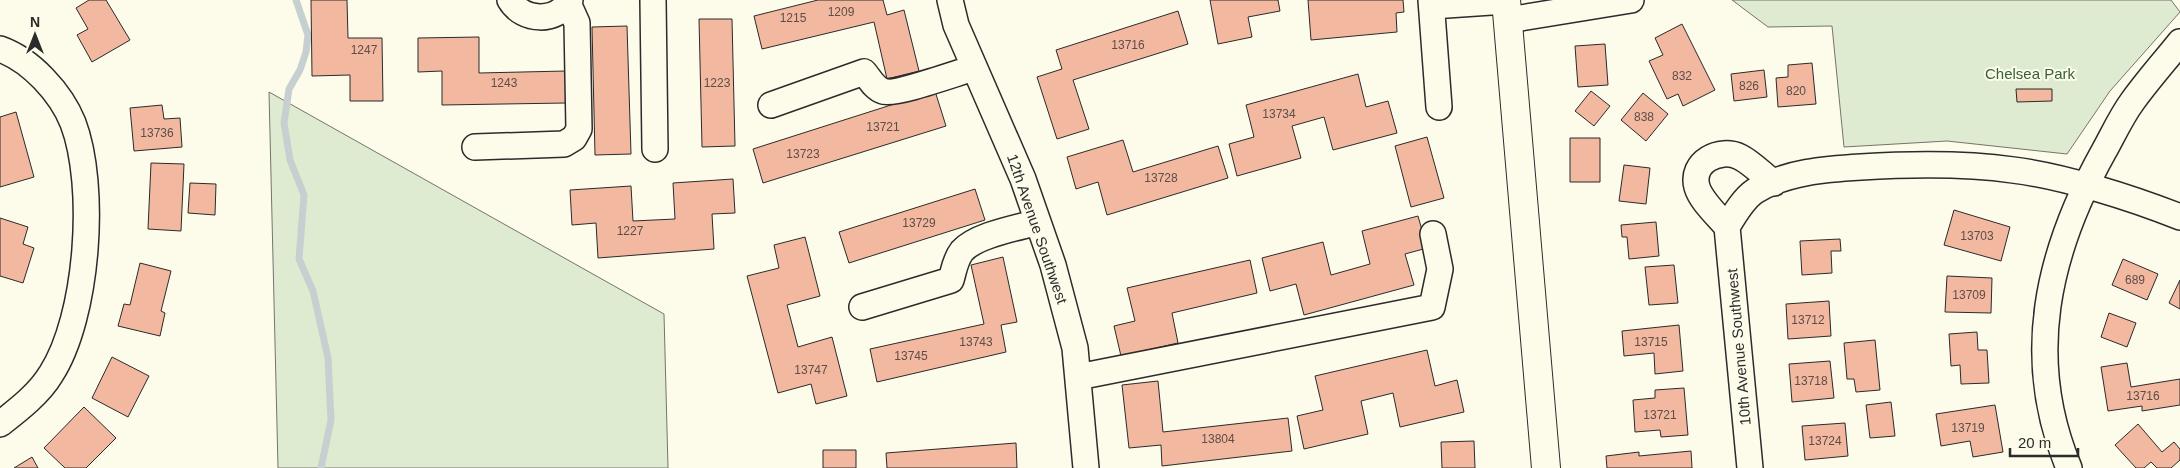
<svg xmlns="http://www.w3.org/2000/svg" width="2180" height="468" viewBox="0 0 2180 468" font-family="Arial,sans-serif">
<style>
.green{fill:#deebd1;stroke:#74746e}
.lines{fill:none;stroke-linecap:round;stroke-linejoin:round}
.stream{stroke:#c7d0d0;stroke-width:7}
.building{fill:#f2b8a0;stroke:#2b2b2b}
.minor-casing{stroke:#2b2b2b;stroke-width:28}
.major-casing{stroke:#2b2b2b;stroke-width:30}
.minor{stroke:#fdfbea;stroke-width:25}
.major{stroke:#fdfbea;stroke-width:28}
.labels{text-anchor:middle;stroke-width:4;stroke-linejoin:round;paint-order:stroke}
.number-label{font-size:12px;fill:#5d4e48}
.park-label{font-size:15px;fill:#34623c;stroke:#fdfbea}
.street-label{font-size:15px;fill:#2b2b2b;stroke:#fdfbea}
</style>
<rect width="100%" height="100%" fill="#fdfbea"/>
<path class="green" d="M1732,0H2171L2180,12L2110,91L2067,154L1947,141L1844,147L1832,26L1768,27Z
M269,92L664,314L668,468H278Z"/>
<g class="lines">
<path class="stream" d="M296,0L308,35L306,52L300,70L289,89L284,123L290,160L304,195L299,259L313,291L328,358L331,420L321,468"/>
</g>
<path class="building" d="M89,0H106L130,40L92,62L77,35L88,29L76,8Z
M311,0H347L348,38H382L383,101H350V75L312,76Z
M818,0H883L887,15L904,10L919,71L887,79L874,22L762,49L754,16Z
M1210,0H1278L1280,11L1248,17L1252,37L1218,44Z
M1308,0H1403L1404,12L1396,13L1397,32L1311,40Z
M1178,11L1188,44L1073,80L1089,129L1057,139L1037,77L1062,69L1056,50Z
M699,19H732L735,146L702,147Z
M1682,24L1715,90L1683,106L1678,94L1667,99L1649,61L1663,55L1655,38Z
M627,26L631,154L595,155L592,27Z
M479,37V73L566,71V103L442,105V71L418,72V38Z
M1605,44L1608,85L1578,87L1575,46Z
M1812,63L1816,104L1778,107L1776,78L1788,77V65Z
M1764,70L1767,97L1734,101L1731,74Z
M1358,74L1366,107L1388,101L1397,133L1333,150L1324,117L1292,126L1301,158L1237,176L1229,144L1254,137L1246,105Z
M2016,89H2052V101L2017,102Z
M935,91L946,126L763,183L753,149Z
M1591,91L1610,106L1594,126L1575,111Z
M1643,93L1668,114L1646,141L1621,120Z
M162,105L164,119L180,118L182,147L134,151L130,108Z
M16,112L34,177L0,187V117Z
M1427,137L1444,198L1411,207L1395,146Z
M1570,138H1600V182H1570Z
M1123,140L1133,172L1218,146L1228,178L1107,215L1098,182L1076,189L1067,157Z
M151,163L184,164L181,231L148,229Z
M1624,165L1650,168L1646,204L1619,201Z
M733,179L735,213L712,214L714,249L598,258L596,223L572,225L570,190L631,186L633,221L675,219L673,183Z
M190,183L216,184L215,215L188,213Z
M975,189L985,220L849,263L839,232Z
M1954,210L2010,227L2001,261L1944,245Z
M1418,216L1427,248L1405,254L1414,285L1304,315L1296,284L1270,291L1262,258L1323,242L1331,275L1370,264L1362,231Z
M0,218L28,227L23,244L34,248L23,283L0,276Z
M1656,222L1659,256L1629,259L1627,237H1622L1621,225Z
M805,237L820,296L787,305L798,347L832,337L847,396L816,404L811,384L778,393L747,276L779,268L774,245Z
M1840,239L1841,251H1831L1832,273L1802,275L1800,241Z
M1003,257L1017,322L1001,325L1006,352L877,382L870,349L984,324L971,265Z
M2123,259L2158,274L2147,300L2112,285Z
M1250,260L1257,293L1172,313L1178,343L1121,356L1114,326L1135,321L1127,288Z
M140,263L171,271L161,311L165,313L160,336L118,326L124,304L130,305Z
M1674,265L1678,303L1649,305L1645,267Z
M1947,276L1992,278L1991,313L1945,312Z
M2180,280V309L2169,303Z
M1829,301L1831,336L1788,339L1786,304Z
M2109,313L2136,323L2127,347L2101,337Z
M1679,325L1683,371L1655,374L1654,353L1624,356L1622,331Z
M1977,332L1978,350H1987L1989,383L1961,384L1960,365L1951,366L1949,334Z
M1875,340L1880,390L1856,392L1854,379H1847L1844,343Z
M1427,350L1435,386L1457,380L1464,412L1400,427L1393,393L1361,401L1368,434L1304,449L1297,416L1323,410L1315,376Z
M112,357L149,376L128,417L92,398Z
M1830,361L1834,398L1792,402L1789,364Z
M2127,363L2131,387L2180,379V405L2142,411V406L2108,411L2101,367Z
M1158,381L1163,432L1288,418L1292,451L1162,466L1161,445L1129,448L1122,385Z
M1684,388L1688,435L1661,437L1660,430L1635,432L1633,400L1655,398V390Z
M1891,402L1895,436L1870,438L1866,405Z
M1995,405L2003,452L1973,457L1970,441L1941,446L1936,414Z
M84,407L116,438L86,468H65L44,448Z
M1845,423L1848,456L1805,460L1802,426Z
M2138,424L2162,452L2174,442L2180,449V460L2171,468H2157L2151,462L2144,468H2136L2115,445Z
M1474,441L1475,468H1442L1441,442Z
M1016,443L1017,468H887L886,453Z
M823,450H856V468H823Z
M1691,451L1692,468H1607L1606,456L1639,452V456Z
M32,457L38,468H14Z"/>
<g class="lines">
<g class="minor-casing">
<path id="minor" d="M510,0C523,22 557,23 570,0
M653,0L655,149
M950,0L956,25L1023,179L1053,265L1075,348L1086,468
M1431,0L1439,107
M1432,6L1506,1
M1508,20L1631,0
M0,49C31,60 61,93 73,123C97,186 88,317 51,374C39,394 18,410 0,424
M771,105L864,72C870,79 874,88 883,91C894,96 959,72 974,68
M475,147L564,144L574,138L579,129L577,23L568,3
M1727,227C1734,215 1743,199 1755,191C1786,172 1826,169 1861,167C1911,164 1963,163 2013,170C2063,176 2132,198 2180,217
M1727,227L1750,468
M1727,227C1718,216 1701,201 1697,187C1690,162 1720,147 1740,157C1752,163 1763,175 1774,183
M862,307L951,280C954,270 955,260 962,251C976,235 1017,228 1038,222
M1078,377L1432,307L1440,269L1433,234
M2069,468C2023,358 2047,253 2104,151C2113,135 2121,117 2132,102C2147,81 2164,62 2180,42"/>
</g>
<g class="major-casing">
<path id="major" d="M1506,0L1546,468"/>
</g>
<use href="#minor" class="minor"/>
<use href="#major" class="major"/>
</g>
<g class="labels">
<g class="number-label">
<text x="841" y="16">1209</text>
<text x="793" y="22">1215</text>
<text x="1128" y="49">13716</text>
<text x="364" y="54">1247</text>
<text x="1682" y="80">832</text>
<text x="504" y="87">1243</text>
<text x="717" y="87">1223</text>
<text x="1749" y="90">826</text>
<text x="1796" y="95">820</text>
<text x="1279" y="118">13734</text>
<text x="1644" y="121">838</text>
<text x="883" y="131">13721</text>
<text x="157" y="137">13736</text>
<text x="803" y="158">13723</text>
<text x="1161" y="182">13728</text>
<text x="919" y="227">13729</text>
<text x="630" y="235">1227</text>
<text x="1977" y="240">13703</text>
<text x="2135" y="284">689</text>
<text x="1969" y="299">13709</text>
<text x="1808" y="324">13712</text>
<text x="976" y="346">13743</text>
<text x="1651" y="346">13715</text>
<text x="911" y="360">13745</text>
<text x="811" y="374">13747</text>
<text x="1811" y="385">13718</text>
<text x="2143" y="400">13716</text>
<text x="1660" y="419">13721</text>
<text x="1968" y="432">13719</text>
<text x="1218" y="443">13804</text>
<text x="1825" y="445">13724</text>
</g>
<g class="park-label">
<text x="2030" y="79">Chelsea Park</text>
</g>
<g class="street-label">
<text transform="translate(1037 229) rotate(71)" y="5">12th Avenue Southwest</text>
<text transform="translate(1739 347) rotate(-95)" y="5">10th Avenue Southwest</text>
</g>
</g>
<g transform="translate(35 35)" stroke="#fdfbea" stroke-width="4" paint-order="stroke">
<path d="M0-4L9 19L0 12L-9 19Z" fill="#2b2b2b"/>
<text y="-8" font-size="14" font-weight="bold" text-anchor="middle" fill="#2b2b2b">N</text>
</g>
<path d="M2010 448v8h68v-8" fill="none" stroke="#2b2b2b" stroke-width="2.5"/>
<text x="2018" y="448" font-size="15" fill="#2b2b2b" stroke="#fdfbea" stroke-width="4" paint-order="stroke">20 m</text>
</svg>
